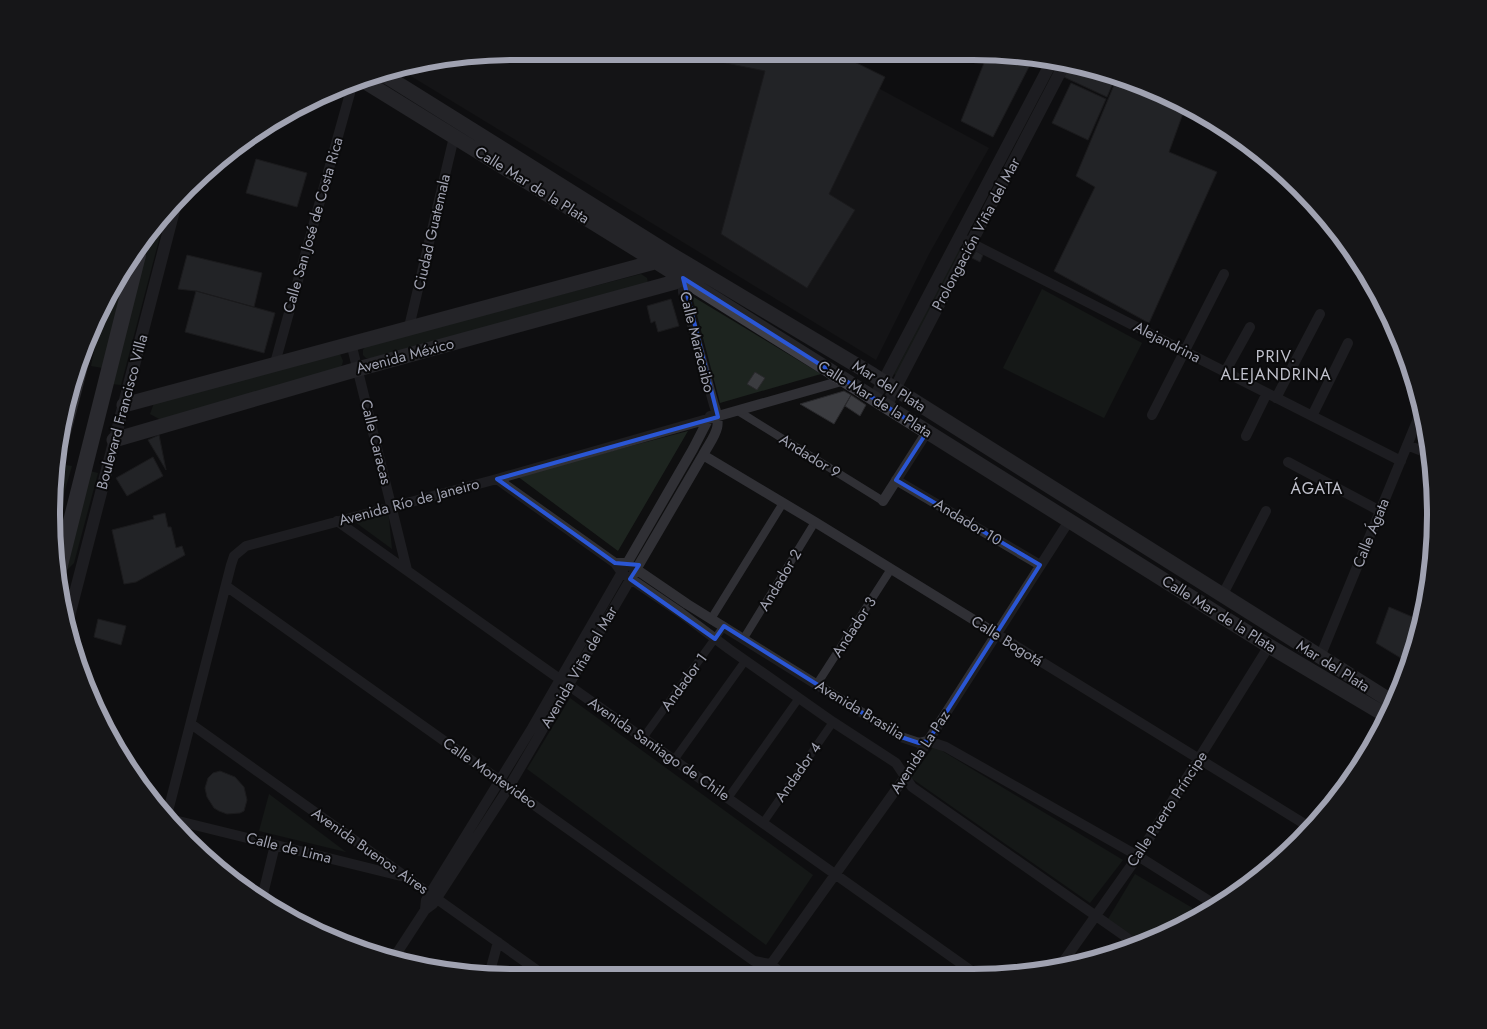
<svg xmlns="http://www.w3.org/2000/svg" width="1487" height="1029" viewBox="0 0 1487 1029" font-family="Jost,sans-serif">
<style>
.built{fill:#1b1b1d}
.green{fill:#1d241f}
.building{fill:#3b3c40;stroke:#29292c}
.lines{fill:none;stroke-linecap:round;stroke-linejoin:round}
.pedestrian{stroke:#303035;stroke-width:8}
.minor{stroke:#303035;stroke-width:10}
.tertiary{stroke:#303035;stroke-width:12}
.secondary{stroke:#3e3e45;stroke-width:15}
.primary{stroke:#4c4c54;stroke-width:16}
.marked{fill:none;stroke:#2a56d4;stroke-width:4;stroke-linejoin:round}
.labels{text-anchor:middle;stroke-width:4;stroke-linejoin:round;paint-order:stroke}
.street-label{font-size:15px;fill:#a0a2b1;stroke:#0a0a0b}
.neighbourhood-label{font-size:16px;letter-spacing:1px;fill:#c1c2cd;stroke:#0a0a0b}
.rim{fill:none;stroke:#a0a2b1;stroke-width:6}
</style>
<rect width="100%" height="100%" fill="#0f0f10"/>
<path class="built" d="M515,51H806L880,89L989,148L929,254L876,360L396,67Z"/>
<path class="green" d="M167,209L121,385L112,384L151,234Z
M959,249L965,252L900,377L894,374Z
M129,269L103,368L91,366L102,312Z
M641,274L647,278L648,284L372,358H366L363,355V350L366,345Z
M1042,289L1142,343L1104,418L1003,368Z
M692,296L821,374L720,403Z
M340,354L343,361L342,365L339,368L161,420L150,414L154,403Z
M688,431L618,551L517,476Z
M59,464L72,466L57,518L56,476Z
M90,471L98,473L74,563L61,576Z
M388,509L392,549L351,519Z
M570,698L813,875L766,945L527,769Z
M934,746L1123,860L1090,903L911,778Z
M269,794L346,852L259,831Z
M1135,874L1201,913L1178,930L1142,942L1108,919Z"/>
<path class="building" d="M666,51H832L885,77L829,194L855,210L807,288L721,234L765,71Z
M988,53L1034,57L993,137L961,121Z
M1079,66L1115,78L1107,97L1064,77L1068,69L1076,72Z
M1117,78L1178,99L1186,105L1169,152L1217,172L1149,323L1054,271L1095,187L1076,176Z
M1071,83L1106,99L1088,140L1052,123Z
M327,98L326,104L317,102Z
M256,159L307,173L297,207L246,193Z
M976,251L983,255L980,262L972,258Z
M187,255L262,273L254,307L196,291L178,289Z
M196,291L275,313L264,353L185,332Z
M671,299L679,326L658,332L655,321L651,323L647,306Z
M755,372L765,378L757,390L747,384Z
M844,391L851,395L834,424L800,404Z
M851,395L866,405L860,416L845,406Z
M159,435L166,470L148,440Z
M153,457L163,476L127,496L116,478Z
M165,513L168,527H171L176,548L182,546L185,555L136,582L124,584L112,530L154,519L153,516Z
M1389,607L1422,621L1409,663L1376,643Z
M98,619L126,626L121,645L94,637Z
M105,727L112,729L110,735Z
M220,771L235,777L244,787L247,800L244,811L240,813L227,814L219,811L214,808L207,797L205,788L208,778L213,773Z"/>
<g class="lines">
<path class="pedestrian" d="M738,411L883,501
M711,619L783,503
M744,638L815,522
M817,684L891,569
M643,738L724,626
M674,760L745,661
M728,798L799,698
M763,823L833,722"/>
<path class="minor" d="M965,240L1401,461
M409,327L454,137
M351,343L407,570
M275,363L352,86
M1225,372L1250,327
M1276,398L1320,314
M1152,415L1224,274
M1312,416L1348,343
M1246,436L1267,393
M1407,445L1430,454
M703,455L815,522L1311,828
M1288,462L1380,511
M497,479L615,563L622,573L681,613L729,649L833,722L896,763L912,787L1136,944
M896,480L1040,565
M883,501L927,432
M337,521L980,977
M615,563H627L687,604L901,737L919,743L928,741L946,747L1138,856L1214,904
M226,586L754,961L770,964L788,978
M1222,596L1266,511
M1320,657L1422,409
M191,724L548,978
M167,815L231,565L234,556L246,546L497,479L845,380
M170,819L401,876
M261,902L275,845
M425,910L426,900L532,728L693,449L710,416
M393,959L425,910L433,904L437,898L509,787L703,455C714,435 723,429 714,405L683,292V278
M1058,969L1138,856L1269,646
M489,975L498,942
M761,978L905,777L1069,521"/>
<path class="tertiary" d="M874,399L1053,59
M886,406L1066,61
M67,624L177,199"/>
<path class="secondary" d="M381,73L672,255L873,375L1394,703
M364,81L636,249L1269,646L1387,716
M124,405L662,260
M114,440L358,369L675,282L687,274"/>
<path class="primary" d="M55,463L88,335
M59,569L138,255"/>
</g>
<path d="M0 0H1487V1029H0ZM683,278L927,432L896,480L1040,565L928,741L919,743L901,737L724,626L715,639L630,579L639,565L615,563L497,479L718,417Z" fill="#0f0f10" fill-opacity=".55" fill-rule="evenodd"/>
<path class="marked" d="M683,278L927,432L896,480L1040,565L928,741L919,743L901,737L724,626L715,639L630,579L639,565L615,563L497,479L718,417Z"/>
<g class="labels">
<g class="street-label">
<text transform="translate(532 185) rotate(32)" y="5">Calle Mar de la Plata</text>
<text transform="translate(313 225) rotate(-74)" y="5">Calle San José de Costa Rica</text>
<text transform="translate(432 232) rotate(-77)" y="5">Ciudad Guatemala</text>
<text transform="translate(976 234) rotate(-62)" y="5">Prolongación Viña del Mar</text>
<text transform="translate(697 342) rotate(76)" y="5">Calle Maracaibo</text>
<text transform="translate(1167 342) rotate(27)" y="5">Alejandrina</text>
<text transform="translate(405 356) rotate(-15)" y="5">Avenida México</text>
<text transform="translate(889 386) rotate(32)" y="5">Mar del Plata</text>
<text transform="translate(875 399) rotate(32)" y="5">Calle Mar de la Plata</text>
<text transform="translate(122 412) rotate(-75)" y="5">Boulevard Francisco Villa</text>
<text transform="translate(376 442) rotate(76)" y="5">Calle Caracas</text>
<text transform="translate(810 456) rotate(32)" y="5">Andador 9</text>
<text transform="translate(409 502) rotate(-15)" y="5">Avenida Río de Janeiro</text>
<text transform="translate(968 522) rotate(31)" y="5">Andador 10</text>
<text transform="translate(1371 533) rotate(-68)" y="5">Calle Ágata</text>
<text transform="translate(780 580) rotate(-59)" y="5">Andador 2</text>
<text transform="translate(1219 614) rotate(32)" y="5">Calle Mar de la Plata</text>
<text transform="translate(854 627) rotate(-57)" y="5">Andador 3</text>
<text transform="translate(1007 641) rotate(32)" y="5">Calle Bogotá</text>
<text transform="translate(1333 666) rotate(32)" y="5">Mar del Plata</text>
<text transform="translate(579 667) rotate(-60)" y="5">Avenida Viña del Mar</text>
<text transform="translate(684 682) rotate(-54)" y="5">Andador 1</text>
<text transform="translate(860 710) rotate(31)" y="5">Avenida Brasilia</text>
<text transform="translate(659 749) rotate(35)" y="5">Avenida Santiago de Chile</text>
<text transform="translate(920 752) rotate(-57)" y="5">Avenida La Paz</text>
<text transform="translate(798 772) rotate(-55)" y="5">Andador 4</text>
<text transform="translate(490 773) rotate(35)" y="5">Calle Montevideo</text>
<text transform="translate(1167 809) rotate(-57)" y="5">Calle Puerto Príncipe</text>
<text transform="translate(289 848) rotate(14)" y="5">Calle de Lima</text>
<text transform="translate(370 851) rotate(35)" y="5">Avenida Buenos Aires</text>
</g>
<g class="neighbourhood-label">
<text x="1276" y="362">PRIV.<tspan x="1276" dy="18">ALEJANDRINA</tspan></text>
<text x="1317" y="494">ÁGATA</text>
</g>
</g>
<path d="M0 0H1487V1029H0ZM514 60H973A454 454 0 0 1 1427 514V515A454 454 0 0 1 973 969H514A454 454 0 0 1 60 515V514A454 454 0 0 1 514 60Z" fill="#161618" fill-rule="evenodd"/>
<path class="rim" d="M514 60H973A454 454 0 0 1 1427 514V515A454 454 0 0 1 973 969H514A454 454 0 0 1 60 515V514A454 454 0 0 1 514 60Z"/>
</svg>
